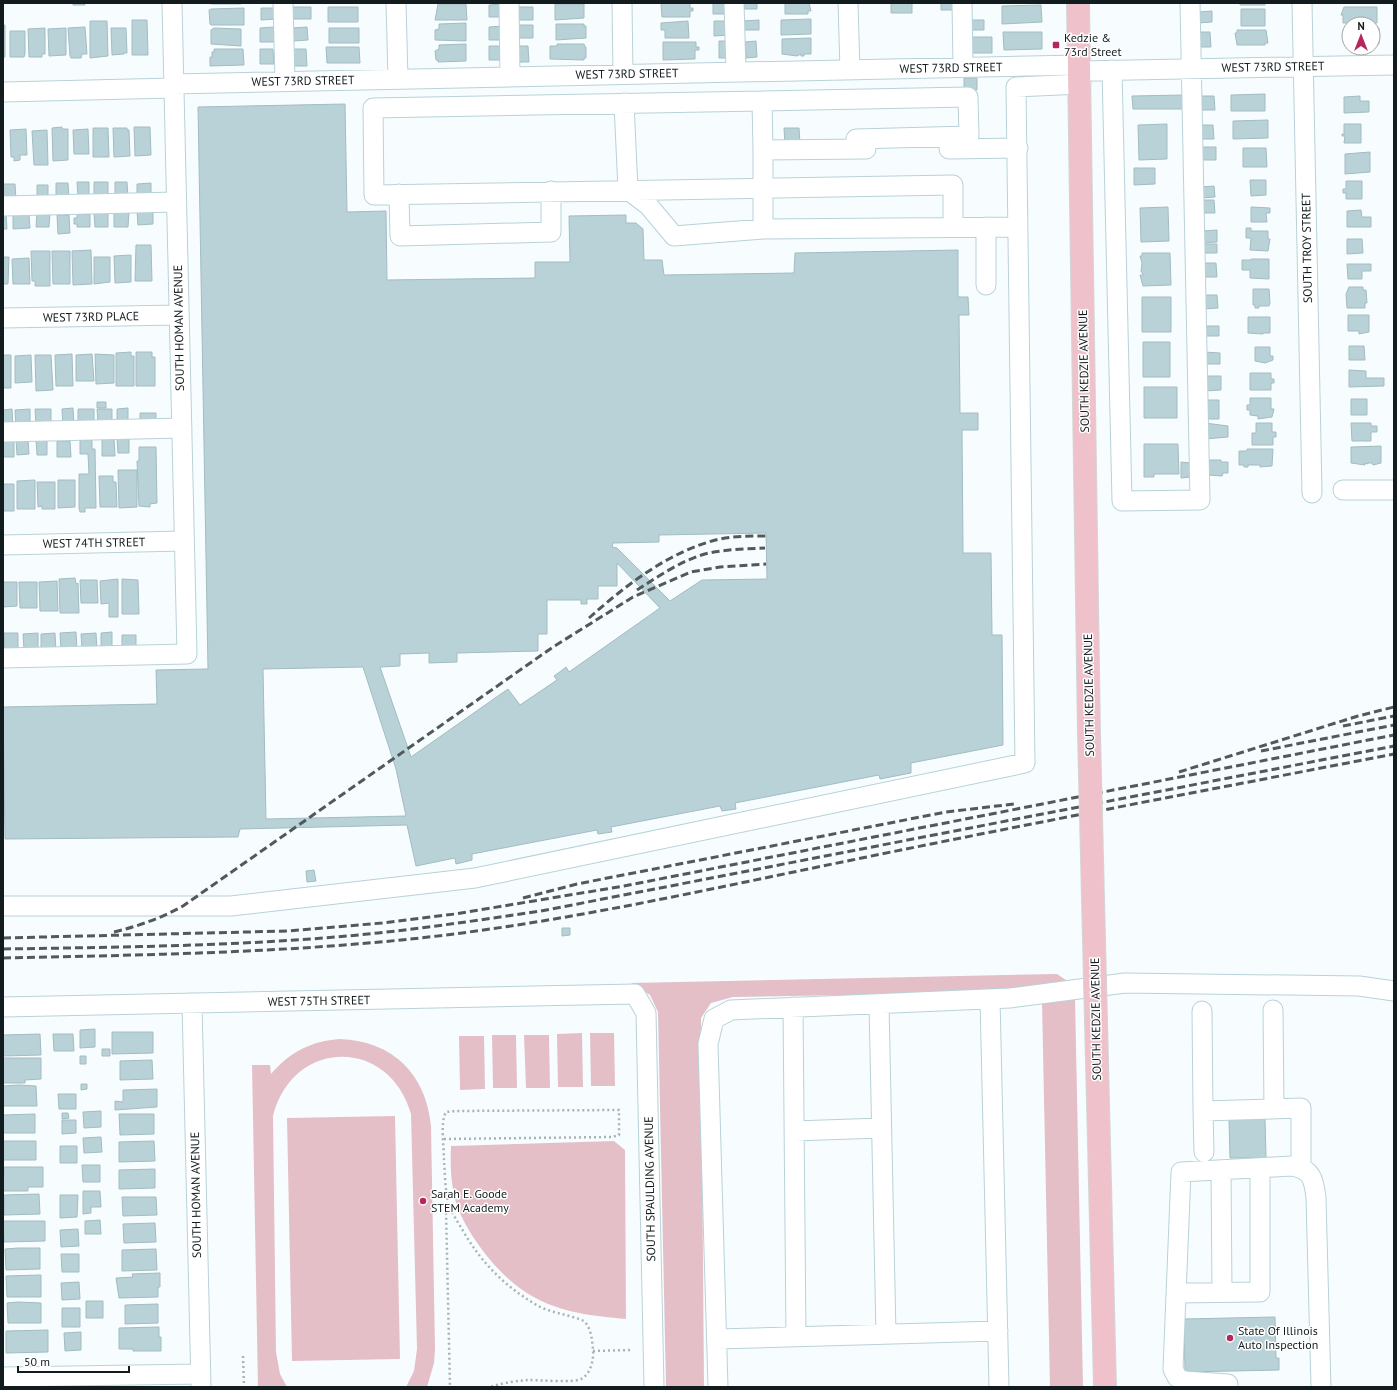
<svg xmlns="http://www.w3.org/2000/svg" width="1397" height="1390" viewBox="0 0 1397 1390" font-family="'PT Sans',sans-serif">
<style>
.green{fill:#e4bfc7}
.building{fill:#b8d2d8;stroke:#a2bcc2;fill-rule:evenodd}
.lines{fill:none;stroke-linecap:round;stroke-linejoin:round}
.minor-casing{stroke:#b8d2d8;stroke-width:21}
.major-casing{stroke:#d4d6d6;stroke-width:24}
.path{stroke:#abb2b3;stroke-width:2.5;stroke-dasharray:2 3;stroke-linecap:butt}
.minor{stroke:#fff;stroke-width:19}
.major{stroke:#eec1cb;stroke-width:22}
.rail{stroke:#51595b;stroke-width:3;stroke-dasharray:8 4;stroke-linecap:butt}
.major-bridge-casing{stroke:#d4d6d6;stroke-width:24;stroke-linecap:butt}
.major-bridge{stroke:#eec1cb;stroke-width:22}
.poi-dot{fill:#b5285d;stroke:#fff;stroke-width:1.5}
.labels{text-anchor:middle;stroke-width:3;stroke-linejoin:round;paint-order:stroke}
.poi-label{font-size:12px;fill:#121b1d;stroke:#fff;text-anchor:start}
.street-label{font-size:12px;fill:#121b1d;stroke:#fff}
</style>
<rect width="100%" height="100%" fill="#f7fdfe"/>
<path class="green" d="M1057,974L1075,986L1014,992L733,997L711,1003L701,1018L704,1387H666L658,1012L650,995L631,983Z
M1075,998L1083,1387H1050L1042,1002Z
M582,1033L583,1087H558L557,1034Z
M590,1033H614L615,1086H591Z
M492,1035H516L517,1088H493Z
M524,1035H549L550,1088H526Z
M459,1036H484L485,1089L460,1090Z
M340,1039C393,1041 426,1074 431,1126L435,1349L434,1363L427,1387H406L414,1371L417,1349L411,1114C389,1037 293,1038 273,1116L276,1352L280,1374L287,1387H258L252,1065H270L271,1074C290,1052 311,1041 340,1039Z
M395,1116L400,1359L292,1361L287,1118Z
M614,1141L625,1150L626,1319C594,1316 561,1313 532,1296C502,1280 469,1238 457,1206C451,1187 450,1166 451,1146Z"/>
<path class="building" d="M73,3H84L85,5H73Z
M211,3H241V4H211Z
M663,3H690V8H693V11H690V17H662L661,5Z
M713,3H729V14H713Z
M744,3H757V9H744Z
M785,3H809L811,11H808V14H785Z
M891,3H912V13H891Z
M941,3H957V10H941Z
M1240,3H1268H1265V5H1240Z
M438,4H466L467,20H435Z
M502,4L503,17H489V5Z
M555,4H584V18L555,20Z
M1041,5L1042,22L1002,24V6Z
M292,7H311V19H292Z
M328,7H358V22H328Z
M517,7H533V20H518Z
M1344,7H1377V23H1343V15H1341Z
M244,8V25H211L210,24L209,10L211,9Z
M261,8H276L277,19L261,20Z
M1241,9H1265V26H1241Z
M1212,11V22L1198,23V12Z
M811,19V34L781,35V20Z
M132,20H147L148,55H132Z
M759,20V30H743L742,21Z
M970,20H984V30H970Z
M90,21H107L108,56L90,58Z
M688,21L689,38H665V30H661V23Z
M714,21H729L730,35L714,36Z
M466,23V41L435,40V30L439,29V24Z
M556,24H584V26H586V38L556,40Z
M3,25H5V57H3Z
M516,25H533V38H516Z
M503,26V40H489V27Z
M85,27L87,54H82L81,58H71L70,56L68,28Z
M274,27L275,42H260V28Z
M307,27L308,40L293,41L292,28Z
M45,28V54H42V57H29L28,29Z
M66,28V55L49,56L48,29Z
M111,28H126L127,53H124V54L112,55Z
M214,28L241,29V46L211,44V30Z
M329,28H359V43H329Z
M1344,28H1349V44H1344Z
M1373,28H1379V44H1373Z
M1237,30H1266L1268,43H1265V45H1237L1235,33H1237Z
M10,31H25V54L24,57H10Z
M1003,32H1042V49L1004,50Z
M1198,32H1210L1211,47H1198Z
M972,37H992V53H972Z
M811,38V54H804V56H801V54L797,56L782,54V39Z
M719,41H730V58H719Z
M756,41L757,57L746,58L745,42Z
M663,42H696V47H699V50H695V59L663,60Z
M466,44V61L438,62V60H436L435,51L439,49V45Z
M557,44H584L585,47H586V58H584V60L550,59V46H557Z
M489,46H504V60H489Z
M518,46H528L529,62H519Z
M326,47H359L360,63H327Z
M214,49H243L244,65L210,66V57H212V52H214Z
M260,49H273L274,64H260Z
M293,49H306L307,66H293Z
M964,78H977V90L964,89Z
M1265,94V111H1231V95Z
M1184,95V109H1133L1132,96Z
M1201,96H1214L1215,110H1201Z
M1360,96V101H1369V112L1344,113V97Z
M345,104L347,212L386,211L387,280L535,278V262H570L569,216L626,215V223H636L643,229L644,260H662L664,275L794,273L795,253L958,250V297H968L969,315H959L960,413H978V430H962L963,553H991L992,635H1002L1003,745L911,763V773L880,779L879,775L735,803L736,809L722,811L720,806L611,827L612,832L598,834L597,830L472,854V860L456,864L455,858L416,866L407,825L240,829L238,837L5,839L3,707L157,704L156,670L208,669L198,107ZM766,533L767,579L702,580L670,601L617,548L612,547L613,543L659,542V535ZM617,563L660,608L569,672L566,667L561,671L554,676L557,680L520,705L508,689L411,757L380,667L400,666V654L429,653V663L457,662V653L538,651V634H547V600H581V604H587V599H598V586H617ZM363,667L396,769L406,816L266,819L263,669Z
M1268,120V138L1233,139V121Z
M1167,124V159L1139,160L1138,125Z
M1344,124H1361V143H1344L1345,136H1342V134H1344Z
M1198,125H1213L1214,139H1199Z
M62,127V129H68V160L53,161L52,128Z
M134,127H150L151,155L135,156Z
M93,128H108L109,157H93Z
M113,128H127V130H129L130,156L114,157Z
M784,128H799L800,144L785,145Z
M26,129L27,155H20V160L14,161V157H11L10,130Z
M88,129L89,154H74L73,130Z
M47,130L48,165H34L32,131Z
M1201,147H1216V160H1201Z
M1243,148H1266L1267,167H1243Z
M1370,152V172L1345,174V154Z
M1134,168H1155V184L1134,185Z
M1250,180H1266V195L1251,196Z
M1346,181H1362V199H1346V193H1343V189H1346Z
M77,182H89V196H78Z
M94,182H108V197H94Z
M115,182H127L128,197H115Z
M56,183H68L69,198H56Z
M151,183V195L137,196V184Z
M3,184H15L16,200H3Z
M37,185H48V197H37Z
M1214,186L1215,197L1201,198V187Z
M1201,200H1214L1215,213H1201Z
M1168,207L1169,241L1141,242L1140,208Z
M1251,207L1270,208V213H1266L1267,222H1251Z
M1361,210L1362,217H1371V227H1347V211Z
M137,211H153V224L138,225Z
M108,212V227H95L94,213Z
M114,212H129L128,227H114Z
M37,213H50L49,227H36Z
M3,214H6L7,229H3Z
M13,214H29L30,228L13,229Z
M77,214H90V227H77V224H74V218H77Z
M57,215H69L70,233L58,234Z
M1246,228H1251V231H1268V239H1270L1268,251L1250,250L1251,238H1246Z
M1217,230V242L1202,243V231Z
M1347,239H1362L1363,253L1347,254Z
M1201,244H1217V253H1201Z
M136,245H151L152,281H135Z
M91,250L92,284L73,285L72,251Z
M31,251H50V286H35V281H32Z
M52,251H70V284H53Z
M1142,253H1170L1171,285L1143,286L1140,275H1143L1142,272H1141L1142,263L1140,256H1142Z
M131,255V282L115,283L114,256Z
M3,257H9L8,284H3Z
M94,257H110V282L94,284Z
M29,258L30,284H13L12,259Z
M1251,259H1269V279L1250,278V270H1242V260H1251Z
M1204,263H1216L1217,277H1204Z
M1347,264H1371V271H1362V279H1348Z
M1349,287H1363V290H1366L1367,303H1365V308H1347L1346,294Z
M1253,289H1269L1270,303L1269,306H1259V308H1255V305H1253Z
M1204,295H1217L1218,308L1204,309Z
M1142,297H1171V332H1142Z
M1348,315H1369V332L1359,334V331H1348Z
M1248,317H1270V333H1263V334L1248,333Z
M1203,326H1219V336H1203Z
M1143,342H1170V377H1143Z
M1349,346H1364L1365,360H1349Z
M1255,347H1270V356H1273V360L1265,363L1255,361Z
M131,352V356H134V386H116V353Z
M136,352H152V357H155V386H136Z
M1204,352L1220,353V364H1205Z
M72,354L73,386H56L55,355Z
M92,354L94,381H76V355Z
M95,354L114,355V383L96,384Z
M3,355H11V388H3Z
M31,355L32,382L15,383V356Z
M35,355H51L53,390L36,391Z
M1349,370L1366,371V378H1384V386L1349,387Z
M1250,373H1271V379H1274V383H1271V390H1250Z
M1203,376H1221V390L1204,391Z
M1144,387H1177V418H1144Z
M1250,398H1271V409H1274L1272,417L1258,419V416L1250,415V410H1247V405H1250Z
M1351,399H1367V415H1351Z
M1204,400H1219V419H1204Z
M97,402H106V408H97Z
M73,408L74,425L63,426L62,409Z
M128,408V424L117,425V409Z
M12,409L13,426L3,427V410Z
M30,409V426H16L15,410Z
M35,409H51V425H36Z
M78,409H94V426H78Z
M97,409H112V423H98Z
M140,413H156V423L140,420Z
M1205,423L1228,426V437L1205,439Z
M1256,423H1272V432H1276V437H1273V445H1252V433H1256Z
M1351,423H1371V426H1377V432H1371V441H1352Z
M114,438L115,456H102V439Z
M117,438H129V453H118Z
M16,439H28L29,454L17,455Z
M3,440H14V457H3Z
M36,440H47V455H37Z
M80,440H92V449H95L96,508H85V512H80L79,508V474H89L88,454H80Z
M57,441H70L71,457H57Z
M1144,444H1178L1179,474H1154V477H1144Z
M1381,446V463L1373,465L1372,463H1368V464L1365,463V465L1351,463V447Z
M139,447H156L157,503L150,504V507L139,506L137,461H139Z
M1247,449H1273L1272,466L1260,467V465H1248V467H1244V465H1239V451H1247Z
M1208,460H1221V462H1228V473H1223L1222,476L1208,475Z
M1181,462L1191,463V477L1181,478Z
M118,470H137V507L119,508Z
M99,476H113V482H116L117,507H100Z
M35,480V509H17V481Z
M58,480H75V507L58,508Z
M37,482H55V509H42V506L38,507Z
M3,484H14V511H3Z
M75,578L76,584L78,583L79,613H60L59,579Z
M118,579V617H109V603L101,604L100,581Z
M122,579L138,580L139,614H122Z
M80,580H97L98,603H81Z
M57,581L58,611H40L39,582Z
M3,582H17V606L3,607Z
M19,582H37V608H20Z
M76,632L77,649L61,650L60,633Z
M112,632V649H101V633Z
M4,633H18V650H4Z
M38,633V650H24L23,634Z
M55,633L56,651H41V634Z
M96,633L97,649L82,650L81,634Z
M122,635H136V649H122Z
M314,870L316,881L307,882L306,871Z
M562,928H570V935L562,936Z
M95,1029V1047L80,1048V1030Z
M112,1032H153V1053L112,1054Z
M40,1034L41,1055L3,1056V1035Z
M53,1034H73L74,1051H54Z
M102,1049H110V1056H102Z
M80,1056H86V1064H80Z
M3,1058H41V1079L25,1080V1083H3Z
M152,1060L153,1079L120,1080V1061Z
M81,1084H87V1089L81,1090Z
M19,1085L36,1086L37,1106H3V1086Z
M157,1089V1107L115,1110V1101L123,1102V1090Z
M58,1094H76V1109H59Z
M101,1111V1127L84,1128L83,1112Z
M62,1113H68L69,1118L62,1119Z
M35,1114V1133H3V1115Z
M119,1114H154V1134L120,1135Z
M1265,1118L1266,1158H1230L1229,1119Z
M62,1120H76V1133L62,1134Z
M101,1137L102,1152L84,1153L83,1138Z
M3,1141H36V1160H3Z
M154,1141L155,1161L119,1162V1142Z
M60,1146H77V1163H60Z
M82,1165H100V1182H83Z
M4,1167H43V1187H28V1191H3Z
M155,1169V1188L119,1189V1170Z
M83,1191H100L101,1207H91V1213L83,1214Z
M39,1194L40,1214L4,1215V1195Z
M60,1195H78L77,1217L60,1218Z
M122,1197H156L157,1215L123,1216Z
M100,1220L101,1234H85V1221Z
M3,1221H45V1241L4,1242Z
M155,1223L156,1242L124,1243L123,1224Z
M78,1229L79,1246L61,1247L60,1230Z
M18,1248H40V1269L6,1270L5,1249Z
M156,1249L157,1270L122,1271V1250Z
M61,1254H79V1272H62Z
M160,1273V1287H158V1297L119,1298L116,1278L133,1277L132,1274Z
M41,1275V1297H7L6,1276Z
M79,1282L80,1299L62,1300L61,1283Z
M86,1301H103V1318H86Z
M18,1302L41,1303V1323H8L7,1303Z
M158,1304V1323L125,1324V1305Z
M62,1308H80V1327H62Z
M1275,1317L1276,1358H1279V1370L1185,1372L1184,1319Z
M159,1327V1337H161V1351H133V1349H119V1328Z
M48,1330V1352L6,1353V1331Z
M81,1332V1350L65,1351L64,1333Z"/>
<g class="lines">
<g class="minor-casing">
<path id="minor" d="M283,3L285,81
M396,3L398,79
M509,3L510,77
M622,3L623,74
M734,3L736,72
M848,3L850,70
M962,3L963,67
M1302,3L1312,493
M1112,70L1122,501L1200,500L1190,3
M1080,71L1394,65
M173,84L1080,65
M3,92L174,88
M762,101L968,97L969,136L856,139L855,149
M624,103L628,190L648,205L674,236L763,229L1018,227
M949,149L1018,148
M763,150L762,101L373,108L374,195L953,185V227
M399,194L400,236L551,232V191
M3,206L176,202
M986,227V285
M763,229V150L866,149
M3,318L179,315
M3,432L182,428
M1343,490H1394
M3,545L184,541
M3,658L187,654L172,3
M3,906H231L475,878L1025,763L1016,87L1081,84
M990,999L999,1387
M192,1003L201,1387
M879,1004L886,1334
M3,1007L635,994L646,1013L654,1387
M793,1007L796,1337
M1273,1010L1274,1109
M1202,1011L1203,1111L1301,1108V1167
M1203,1111L1204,1152
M794,1131L881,1128
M1221,1170L1222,1292
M1176,1293L1260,1292V1168
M717,1339L998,1331
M3,1377L200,1374
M718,1387L708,1044L714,1019L731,1010L1010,998L1125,983L1359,986L1394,991
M1228,1387V1384L1184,1381L1177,1377L1173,1369L1181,1172L1292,1166C1312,1169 1314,1180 1316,1198L1321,1387"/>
</g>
<g class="major-casing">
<path id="major" d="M1078,3L1089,734
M1096,1021L1105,1387"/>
</g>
<path class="path" d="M444,1139L612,1137L619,1135V1110L456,1111L446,1112C440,1122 444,1147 444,1160C445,1173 445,1189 448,1202C451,1212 457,1221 462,1229C480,1261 503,1285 535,1304C549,1313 568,1314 584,1321C591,1328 592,1339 593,1349C594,1359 591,1374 581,1379C574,1383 540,1380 529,1380C516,1381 502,1383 490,1387
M448,1203L446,1211L450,1387
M593,1351L632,1350
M243,1356L244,1387"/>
<use href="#minor" class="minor"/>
<use href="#major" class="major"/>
<path class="rail" d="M637,590C659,576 683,559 709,553C728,549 747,549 765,548
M589,618C626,585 671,550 720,539C735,536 751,536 766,536
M1343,726L1394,716
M1261,751L1394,725
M1179,772L1358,716L1394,707
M523,898L577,884L946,812L1014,804
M114,932C139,926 161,918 183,906L553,647L633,597L691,572L720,567L766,564
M3,938L287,931L382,923L455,914L624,886L1394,735
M3,949C128,947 254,946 378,933C433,927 487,919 541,911L1394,746
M3,958C142,955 282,953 420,938C566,922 709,889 852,860C1032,823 1213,789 1394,754"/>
<g class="major-bridge-casing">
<path id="major-bridge" d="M1089,734L1096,1021"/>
</g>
<use href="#major-bridge" class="major-bridge"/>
</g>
<g class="poi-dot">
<rect x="1052" y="41" width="8" height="8" rx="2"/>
<circle cx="423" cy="1201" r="4"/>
<circle cx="1230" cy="1338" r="4"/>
</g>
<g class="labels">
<g class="poi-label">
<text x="1064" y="42">Kedzie &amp;<tspan x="1064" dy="14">73rd Street</tspan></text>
<text x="431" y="1198">Sarah E. Goode<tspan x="431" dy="14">STEM Academy</tspan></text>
<text x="1238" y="1335">State Of Illinois<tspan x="1238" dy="14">Auto Inspection</tspan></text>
</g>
<g class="street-label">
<text transform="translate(1273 67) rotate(-1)" y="4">WEST 73RD STREET</text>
<text transform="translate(951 68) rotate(-1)" y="4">WEST 73RD STREET</text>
<text transform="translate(627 74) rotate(-1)" y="4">WEST 73RD STREET</text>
<text transform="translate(303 81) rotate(-1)" y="4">WEST 73RD STREET</text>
<text transform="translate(1307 248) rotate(-91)" y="4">SOUTH TROY STREET</text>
<text transform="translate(91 317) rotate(-1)" y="4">WEST 73RD PLACE</text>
<text transform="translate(179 328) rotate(-91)" y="4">SOUTH HOMAN AVENUE</text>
<text transform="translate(1084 371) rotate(-91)" y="4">SOUTH KEDZIE AVENUE</text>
<text transform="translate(94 543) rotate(-1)" y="4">WEST 74TH STREET</text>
<text transform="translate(1089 695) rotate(-91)" y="4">SOUTH KEDZIE AVENUE</text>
<text transform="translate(319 1001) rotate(-1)" y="4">WEST 75TH STREET</text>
<text transform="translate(1096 1019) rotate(-91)" y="4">SOUTH KEDZIE AVENUE</text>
<text transform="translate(650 1189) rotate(-91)" y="4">SOUTH SPAULDING AVENUE</text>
<text transform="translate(196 1195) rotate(-91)" y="4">SOUTH HOMAN AVENUE</text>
</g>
</g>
<rect width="1397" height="1390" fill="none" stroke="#121b1d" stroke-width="8"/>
<g transform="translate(1361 36)"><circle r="19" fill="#ffffff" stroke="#a0a4a5"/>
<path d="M0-3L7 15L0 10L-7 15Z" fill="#b5285d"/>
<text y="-6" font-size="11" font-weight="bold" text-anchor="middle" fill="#121b1d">N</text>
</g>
<path d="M18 1366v6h111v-6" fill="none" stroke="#121b1d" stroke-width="2"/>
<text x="24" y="1366" font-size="12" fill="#121b1d" stroke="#ffffff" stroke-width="3" paint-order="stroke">50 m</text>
</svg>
